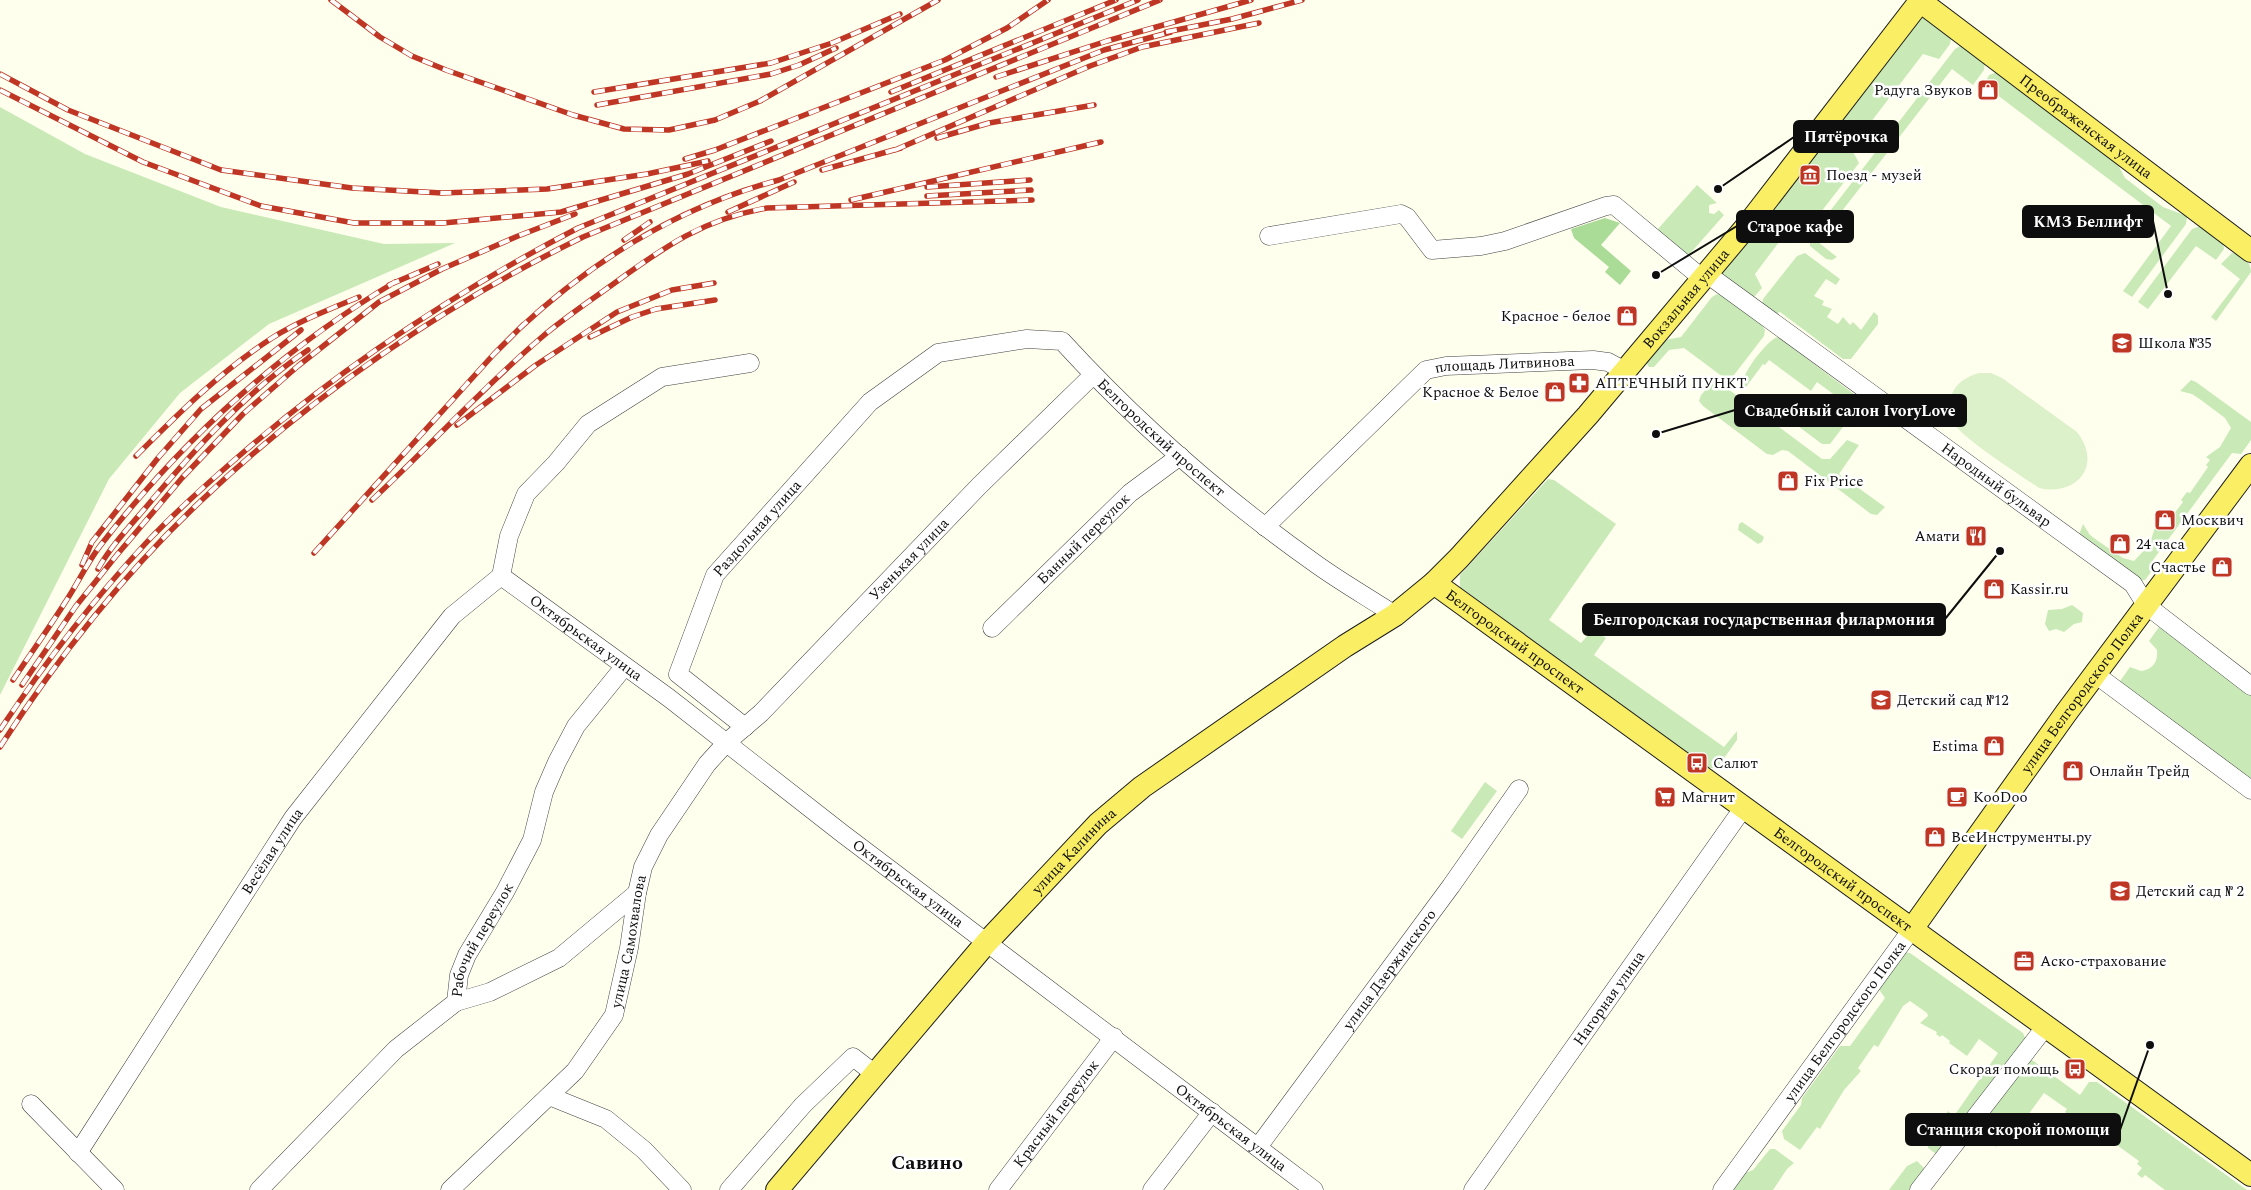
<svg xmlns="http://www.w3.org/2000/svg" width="2251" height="1190" viewBox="0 0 2251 1190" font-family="Spectral,serif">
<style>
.green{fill:#c9eab7}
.forest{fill:#aadb97}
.pitch{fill:#dcf1c9}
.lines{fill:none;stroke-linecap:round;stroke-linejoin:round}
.minor-casing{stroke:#414141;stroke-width:19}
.major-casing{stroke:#1f1f1f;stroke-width:24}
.minor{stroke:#fff;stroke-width:18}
.major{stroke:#f9ee64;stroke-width:22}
.rail-casing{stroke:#bf3724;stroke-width:5.5}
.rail{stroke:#fff;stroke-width:4;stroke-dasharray:11;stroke-linecap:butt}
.labels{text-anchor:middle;stroke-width:5;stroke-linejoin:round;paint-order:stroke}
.poi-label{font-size:15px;fill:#0e0e0e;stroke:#fff;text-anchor:start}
.street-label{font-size:15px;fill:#0e0e0e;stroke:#fff}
.district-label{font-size:20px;font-weight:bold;fill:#0e0e0e;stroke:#fff}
.leader{fill:none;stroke:#0e0e0e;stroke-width:2}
.callout-dot{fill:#0e0e0e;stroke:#fff;stroke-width:2}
.callout{fill:#0e0e0e;stroke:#0e0e0e;stroke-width:2}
.callout-label{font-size:16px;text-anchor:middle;font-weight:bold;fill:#fff}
</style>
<rect width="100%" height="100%" fill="#ffe"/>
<path class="green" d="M1926,17L1951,39L1950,44L1939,59L1923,54L1851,148L1859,163L1800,239L1785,234L1755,274L1762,288L1753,298L1722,276V273L1920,18Z
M1960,46L1985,62L1984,70L1973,85L1952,69L1818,242L1837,257L1832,260L1826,259L1810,246V237L1955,49Z
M1997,72L2116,161L2125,178L2163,207L2187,216L2186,224L2132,297L2123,291L2171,226L1984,85L1989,75Z
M0,107L85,154L221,207L384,244L455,243L269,324L180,393L109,479L0,695Z
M1697,185L1717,203L1709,205V213L1714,214L1719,210L1724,215L1687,257L1657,230Z
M2200,226L2223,243L2224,249L2216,260L2196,246L2148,309L2138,302L2192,229Z
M1805,253L1840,279L1836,285L1826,279L1814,296L1824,301L1822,305L1832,309L1827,317L1838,324L1843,317L1850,325L1853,322L1861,330L1874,312L1878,316V324L1851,359H1843L1780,312L1772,315L1762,305L1763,299L1797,256Z
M2232,253C2242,254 2251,262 2251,272L2216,321L2211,317L2240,279L2221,264Z
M1717,294L1722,295L1762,325L1765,330L1764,336L1734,375L1729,378L1723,377L1684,348L1669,350L1654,367H1649L1646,362L1665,340L1681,337L1712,297Z
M1778,337L1859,398V406L1830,444H1822L1790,420L1808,397L1834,416L1844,402L1817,382L1811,391L1769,360L1765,365L1763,364L1746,387L1743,385C1740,375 1769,338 1778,337Z
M2191,380L2196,382L2251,422V440L2241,454L2232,453L2153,560L2154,568L2145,580L2139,581L2079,535L2083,524L2090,535L2098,541L2123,558L2134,561L2149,545L2155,528L2158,531L2162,526L2164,527L2183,502L2181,500L2187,492L2190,493L2208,467L2206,465L2210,460L2206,457L2220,447L2231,428L2225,418L2201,400L2192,394L2180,391Z
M1714,381L1720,383L1822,459H1830L1847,440L1859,445L1839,474L1885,507L1877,515L1871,514L1788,451L1782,450L1773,455L1767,454L1703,406L1699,401L1701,395Z
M1548,479L1554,480L1616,524L1549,620L1581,643L1590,633L1596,632L1606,638L1594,655L1724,747L1737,731V740L1717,768H1708L1460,587V575Z
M1742,522L1764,537L1762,542L1758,544L1738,530L1739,524Z
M2072,605L2083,613L2082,622L2074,624L2064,632L2056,629L2049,631L2045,624L2048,610L2062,609Z
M2164,620L2251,687V783L2118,684L2130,667L2141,671C2153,669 2158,662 2157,650L2149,641Z
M1485,782L1497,791L1462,839L1451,831Z
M1904,952L1910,953L2023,1033L2026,1040L1936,1154L1928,1148V1140L1948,1111L1954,1116L1998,1053L1979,1039L1967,1056L1949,1043L1950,1041L1942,1035L1940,1037L1936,1034L1937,1032L1920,1023L1928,1016L1927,1013L1910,1001L1903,1006L1878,1047L1874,1045L1858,1068L1861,1071L1844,1090L1820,1129L1817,1127L1800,1150L1784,1139L1782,1131L1801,1105L1802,1098L1840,1046H1850L1885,998L1878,988Z
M2028,1057L2080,1095L2089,1082H2097L2247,1190H2165L2145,1175L2142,1178L2137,1174L2142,1168L2137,1164L2139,1161L2114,1143L2111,1145L2101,1138L2103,1135L2078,1117L2075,1119L2065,1112L2067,1109L2044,1093L2028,1115L2031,1118L2027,1123L2021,1118L2017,1122L2015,1121L1996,1147L1976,1130Z
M1770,1149H1775L1794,1163L1787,1169L1773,1190H1729L1740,1175L1753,1170Z
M1917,1161L1925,1169L1913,1190H1889L1907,1166Z"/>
<path class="forest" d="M1605,218L1620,223L1601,245L1631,271L1620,285L1605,272L1609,267L1574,238L1571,229Z"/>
<path class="pitch" d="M1979,373H1991L2002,378L2077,432C2103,465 2077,497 2039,488C2023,477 1960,437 1954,423C1949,415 1949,406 1951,397C1955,383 1966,377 1979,373Z"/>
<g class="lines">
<g class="minor-casing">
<g id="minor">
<path d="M1269,236L1401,214L1407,217L1432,250L1481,246L1505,241L1606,206L1614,205L1703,279"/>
<path id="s1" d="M1707,274L2133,584L2146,605L2251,686"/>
<path id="s2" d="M1265,527L1426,370L1446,366L1593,360L1608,362L1625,371"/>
<path id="s3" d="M501,576L669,698L843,834L1314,1190"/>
<path d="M501,576L509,536L526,494L556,463L588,424L662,377L750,363"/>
<path id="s4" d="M992,628L1130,493L1180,456"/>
<path d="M2095,674L2251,790"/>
<path id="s5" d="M745,727L678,674L715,575L870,402L938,353L1027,339L1062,341C1138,424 1224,499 1316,564C1341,582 1369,598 1395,615"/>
<path d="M456,1002L490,992L559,958L637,893"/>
<path d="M549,1096L606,1119L644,1150L682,1190"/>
<path d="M31,1104L115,1190"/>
<path id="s6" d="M1258,1147L1451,886L1519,789"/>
<path id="s7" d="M78,1153L293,818L452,616L501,576"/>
<path id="s8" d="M259,1190L396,1049L456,1002L459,975L467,955L505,892L532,840L544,792L557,762L576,726L624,667"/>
<path id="s9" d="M450,1190L575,1071L614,1015L629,948L637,893L643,867L659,835L707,764L727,742L761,713L979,486L1093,375"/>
<path d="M729,1190L803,1105L853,1057L875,1074"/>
<path id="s10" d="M998,1190L1114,1037"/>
<path d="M1152,1190L1212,1112"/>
<path id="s11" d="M1473,1190L1744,807"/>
<path id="s12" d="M1722,1190L1912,929"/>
<path d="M1919,1190L2046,1026"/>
</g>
</g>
<g class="major-casing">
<g id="major">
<path id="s13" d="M1920,1L2251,251"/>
<path id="s14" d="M1434,583L2251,1175"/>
<path id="s15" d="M1912,929L2066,713L2251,465"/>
<path id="s16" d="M777,1190L987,942L1098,824L1142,787L1345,646L1395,615L1434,583L1459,558L1588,415L1746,227L1921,0"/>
</g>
</g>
<use href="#minor" class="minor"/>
<use href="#major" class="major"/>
<g class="rail-casing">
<path id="rail" d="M331,0L380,37L412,56L446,70L573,115L624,129L669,130L715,120L760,101L938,0
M1166,32L1232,19L1302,0
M0,74L68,110L221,170L352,188L442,193L547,189L647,174L708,161
M996,77L1107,41L1251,0
M0,90L143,162L261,206L354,223H443L561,212L688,174L771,141
M594,92L771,63L832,43L900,14
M891,92L1116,0
M597,105L771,74L799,65L836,48
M937,138L989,123L1094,105
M895,150L1090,66L1142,47L1259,23
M685,159L715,150L945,60L1007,28L1048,0
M822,170L901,148
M927,187L1030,180
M927,196L1031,190
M851,200L1101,142
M728,212L794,182
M624,240L650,222
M389,285L438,264
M519,329C593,260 681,206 779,180L1104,50L1171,32
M590,337L632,317L656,309L715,300
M457,425L536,365L617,312L672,290L714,283
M136,456C179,413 221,371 272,338C299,321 330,309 359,297
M372,500C429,447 482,388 542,337C563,319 587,303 609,287C663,248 700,220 767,208L1032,200
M314,553L494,354L523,325
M82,565L92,542L158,458L201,409L301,330
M98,569C111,546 130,526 147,506C194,450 247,391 308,350
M13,680C31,653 49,628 66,601C78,583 87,563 100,546C181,441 281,350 395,282
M22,685L76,606L116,556L182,478L243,414L298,366L379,302L442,269L518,236L575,214
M0,730C44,664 92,601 146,543C177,510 211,480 246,450C348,363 459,290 578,228L1138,0
M0,747C58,657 126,571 204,498C315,393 446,304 583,237L1160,0"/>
</g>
<use href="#rail" class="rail"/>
</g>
<defs>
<g id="shop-square" transform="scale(1.125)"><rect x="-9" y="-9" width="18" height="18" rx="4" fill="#bf3724" stroke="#fff"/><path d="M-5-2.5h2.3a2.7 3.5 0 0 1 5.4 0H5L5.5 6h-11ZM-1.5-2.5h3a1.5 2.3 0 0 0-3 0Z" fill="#fff"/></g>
<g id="museum-square" transform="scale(1.125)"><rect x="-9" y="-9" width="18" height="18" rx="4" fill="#bf3724" stroke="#fff"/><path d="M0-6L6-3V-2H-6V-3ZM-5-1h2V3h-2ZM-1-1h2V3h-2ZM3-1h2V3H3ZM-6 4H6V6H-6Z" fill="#fff"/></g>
<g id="school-square" transform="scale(1.125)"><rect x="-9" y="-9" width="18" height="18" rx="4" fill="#bf3724" stroke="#fff"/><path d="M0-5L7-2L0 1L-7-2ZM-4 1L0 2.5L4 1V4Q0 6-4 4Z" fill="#fff"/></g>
<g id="pharmacy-square" transform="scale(1.125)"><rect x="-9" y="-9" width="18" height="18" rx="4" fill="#bf3724" stroke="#fff"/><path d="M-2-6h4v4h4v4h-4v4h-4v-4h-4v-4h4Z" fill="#fff"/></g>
<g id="restaurant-square" transform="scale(1.125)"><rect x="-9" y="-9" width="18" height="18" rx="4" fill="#bf3724" stroke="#fff"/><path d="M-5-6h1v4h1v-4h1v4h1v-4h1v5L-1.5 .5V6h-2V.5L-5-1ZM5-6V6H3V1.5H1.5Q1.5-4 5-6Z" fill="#fff"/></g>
<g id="bus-square" transform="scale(1.125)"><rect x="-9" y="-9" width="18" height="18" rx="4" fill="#bf3724" stroke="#fff"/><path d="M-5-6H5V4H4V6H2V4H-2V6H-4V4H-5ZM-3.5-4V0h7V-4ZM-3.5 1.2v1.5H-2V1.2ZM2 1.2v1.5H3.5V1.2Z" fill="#fff"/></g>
<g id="supermarket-square" transform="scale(1.125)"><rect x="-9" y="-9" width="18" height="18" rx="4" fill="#bf3724" stroke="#fff"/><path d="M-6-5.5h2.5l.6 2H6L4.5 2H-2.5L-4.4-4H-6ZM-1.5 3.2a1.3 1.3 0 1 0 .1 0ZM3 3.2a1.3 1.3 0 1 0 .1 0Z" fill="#fff"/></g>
<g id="cafe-square" transform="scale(1.125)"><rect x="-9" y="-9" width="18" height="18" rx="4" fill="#bf3724" stroke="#fff"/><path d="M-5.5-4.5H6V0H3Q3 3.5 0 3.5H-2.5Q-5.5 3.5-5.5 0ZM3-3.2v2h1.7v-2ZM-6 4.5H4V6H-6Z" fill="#fff"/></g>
<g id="office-square" transform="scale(1.125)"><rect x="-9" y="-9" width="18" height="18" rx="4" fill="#bf3724" stroke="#fff"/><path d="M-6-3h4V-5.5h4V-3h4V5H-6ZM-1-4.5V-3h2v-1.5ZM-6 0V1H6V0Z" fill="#fff"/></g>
</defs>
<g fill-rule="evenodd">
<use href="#shop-square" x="1988" y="90"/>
<use href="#museum-square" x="1810" y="175"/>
<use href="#shop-square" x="1627" y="316"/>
<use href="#school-square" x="2122" y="343"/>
<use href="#pharmacy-square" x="1579" y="383"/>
<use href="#shop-square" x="1555" y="392"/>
<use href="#shop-square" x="1788" y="481"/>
<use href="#shop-square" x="2165" y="520"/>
<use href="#restaurant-square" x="1976" y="536"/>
<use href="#shop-square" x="2120" y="544"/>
<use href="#shop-square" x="2222" y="567"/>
<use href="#shop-square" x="1994" y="589"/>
<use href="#school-square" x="1881" y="700"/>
<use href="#shop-square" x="1994" y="746"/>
<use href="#bus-square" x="1697" y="763"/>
<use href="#shop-square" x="2073" y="771"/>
<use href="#supermarket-square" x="1665" y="797"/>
<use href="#cafe-square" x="1957" y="797"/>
<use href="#shop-square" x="1935" y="837"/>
<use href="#school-square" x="2120" y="891"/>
<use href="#office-square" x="2024" y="961"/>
<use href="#bus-square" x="2075" y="1069"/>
</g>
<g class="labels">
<g class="poi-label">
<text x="1972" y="95" text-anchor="end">Радуга Звуков</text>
<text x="1826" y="180">Поезд - музей</text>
<text x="1611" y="321" text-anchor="end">Красное - белое</text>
<text x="2138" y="348">Школа №35</text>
<text x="1595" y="388">АПТЕЧНЫЙ ПУНКТ</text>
<text x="1539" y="397" text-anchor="end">Красное &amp; Белое</text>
<text x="1804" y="486">Fix Price</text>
<text x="2181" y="525">Москвич</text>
<text x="1960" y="541" text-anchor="end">Амати</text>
<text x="2136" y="549">24 часа</text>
<text x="2206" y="572" text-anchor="end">Счастье</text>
<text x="2010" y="594">Kassir.ru</text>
<text x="1897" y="705">Детский сад №12</text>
<text x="1978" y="751" text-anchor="end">Estima</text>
<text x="1713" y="768">Салют</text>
<text x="2089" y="776">Онлайн Трейд</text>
<text x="1681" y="802">Магнит</text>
<text x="1973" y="802">KooDoo</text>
<text x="1951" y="842">ВсеИнструменты.ру</text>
<text x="2136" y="896">Детский сад № 2</text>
<text x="2040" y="966">Аско-страхование</text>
<text x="2059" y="1074" text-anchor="end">Скорая помощь</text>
</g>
<g class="street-label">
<text dy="5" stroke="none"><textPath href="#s13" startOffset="208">Преображенская улица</textPath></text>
<text dy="5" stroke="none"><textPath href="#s16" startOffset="1281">Вокзальная улица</textPath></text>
<text dy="5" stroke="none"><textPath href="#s2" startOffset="304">площадь Литвинова</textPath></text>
<text dy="5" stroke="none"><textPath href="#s5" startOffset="771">Белгородский проспект</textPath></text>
<text dy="5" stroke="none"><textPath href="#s1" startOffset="358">Народный бульвар</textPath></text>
<text dy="5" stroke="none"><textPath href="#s5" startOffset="254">Раздольная улица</textPath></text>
<text dy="5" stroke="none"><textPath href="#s4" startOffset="128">Банный переулок</textPath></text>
<text dy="5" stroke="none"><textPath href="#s9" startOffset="801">Узенькая улица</textPath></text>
<text dy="5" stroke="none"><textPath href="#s3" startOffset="105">Октябрьская улица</textPath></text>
<text dy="5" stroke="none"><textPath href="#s14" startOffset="100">Белгородский проспект</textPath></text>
<text dy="5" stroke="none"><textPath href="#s15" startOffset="291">улица Белгородского Полка</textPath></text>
<text dy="5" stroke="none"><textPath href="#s7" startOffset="359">Весёлая улица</textPath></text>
<text dy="5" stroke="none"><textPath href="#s16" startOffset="451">улица Калинина</textPath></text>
<text dy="5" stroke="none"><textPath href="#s14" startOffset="505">Белгородский проспект</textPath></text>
<text dy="5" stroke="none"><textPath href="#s3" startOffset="510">Октябрьская улица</textPath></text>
<text dy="5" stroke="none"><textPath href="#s8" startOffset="341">Рабочий переулок</textPath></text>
<text dy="5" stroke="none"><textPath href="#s9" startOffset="316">улица Самохвалова</textPath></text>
<text dy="5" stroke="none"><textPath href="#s6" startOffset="221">улица Дзержинского</textPath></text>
<text dy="5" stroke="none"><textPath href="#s11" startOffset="235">Нагорная улица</textPath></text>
<text dy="5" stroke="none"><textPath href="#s12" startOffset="209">улица Белгородского Полка</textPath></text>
<text dy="5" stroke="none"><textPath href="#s10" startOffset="96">Красный переулок</textPath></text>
<text dy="5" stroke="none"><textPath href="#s3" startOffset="915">Октябрьская улица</textPath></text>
</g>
<g class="district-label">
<text x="927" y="1169">Савино</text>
</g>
</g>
<path class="leader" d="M1718 189L1794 137M2168 294L2153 221M1656 275L1737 226M1656 434L1735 410M2000 551L1945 619M2150 1045L2120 1130"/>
<g class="callout-dot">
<circle cx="1718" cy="189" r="5"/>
<circle cx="2168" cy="294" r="5"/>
<circle cx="1656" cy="275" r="5"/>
<circle cx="1656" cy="434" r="5"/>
<circle cx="2000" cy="551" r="5"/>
<circle cx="2150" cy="1045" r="5"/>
</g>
<g class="callout">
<rect x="1794" y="121" width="104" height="31" rx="5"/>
<rect x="2023" y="206" width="130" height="31" rx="5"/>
<rect x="1737" y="211" width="116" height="31" rx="5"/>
<rect x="1735" y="395" width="231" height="31" rx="5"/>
<rect x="1583" y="604" width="362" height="31" rx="5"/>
<rect x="1906" y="1114" width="214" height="31" rx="5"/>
</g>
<g class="callout-label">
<text x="1846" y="142">Пятёрочка</text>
<text x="2088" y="227">КМЗ Беллифт</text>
<text x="1795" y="232">Старое кафе</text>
<text x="1850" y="416">Свадебный салон IvoryLove</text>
<text x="1764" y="625">Белгородская государственная филармония</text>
<text x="2013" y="1135">Станция скорой помощи</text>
</g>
</svg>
